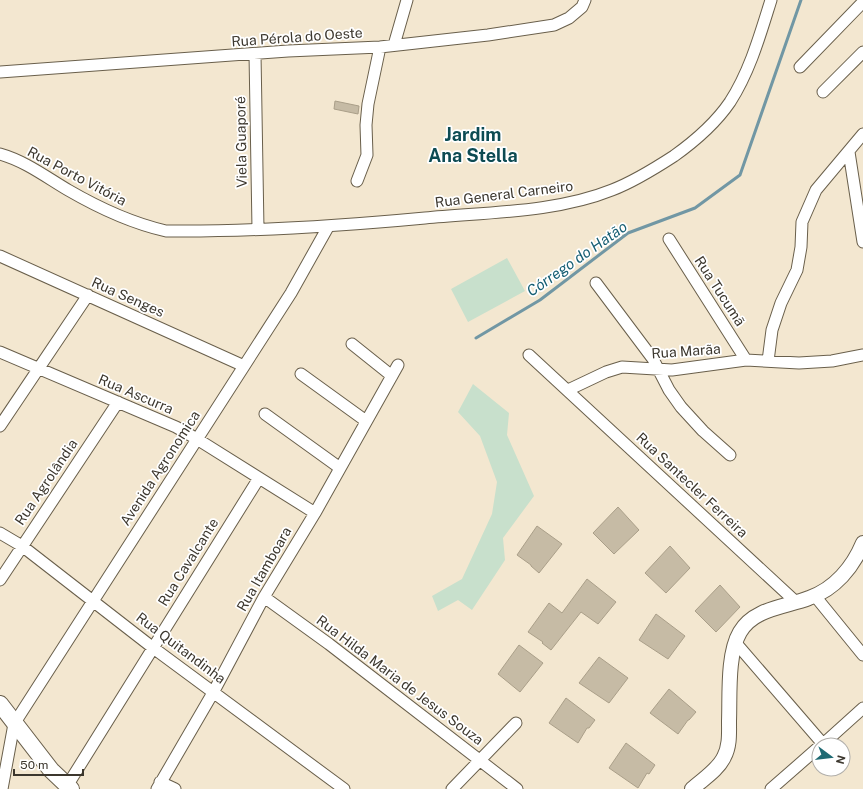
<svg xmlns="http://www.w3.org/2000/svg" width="863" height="789" viewBox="0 0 863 789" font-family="'Public Sans',sans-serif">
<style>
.green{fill:#c8e0cc}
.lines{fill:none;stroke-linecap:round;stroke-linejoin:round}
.stream{stroke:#7197a4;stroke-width:3}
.building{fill:#c6bba5;stroke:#aa9f89}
.minor-casing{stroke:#695f4b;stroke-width:13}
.tertiary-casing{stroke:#695f4b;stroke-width:16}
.secondary-casing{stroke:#695f4b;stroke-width:18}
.minor{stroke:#fff;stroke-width:11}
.tertiary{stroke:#fff;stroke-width:14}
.secondary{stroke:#fff;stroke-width:16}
.labels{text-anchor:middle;stroke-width:3.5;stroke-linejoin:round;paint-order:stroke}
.street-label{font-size:14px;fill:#3c372e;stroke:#fff}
.water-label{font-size:15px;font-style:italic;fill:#155e73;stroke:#fff}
.district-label{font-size:18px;font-weight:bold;fill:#0d4b53;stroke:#fff}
</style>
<rect width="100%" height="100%" fill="#f3e7d0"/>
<path class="green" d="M507,258L525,291L468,322L451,289Z
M473,384L509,413L507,435L534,496L503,538L505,560L472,610L458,600L438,611L432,596L462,579L492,514L497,482L480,436L458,412Z"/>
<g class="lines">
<path class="stream" d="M476,338L540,300L628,233L695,208L740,175L801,0"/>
</g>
<path class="building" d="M335,101L359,106L358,114L334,109Z
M618,507L639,530L614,554L593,533Z
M537,526L562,544L539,573L531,566V565L517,555Z
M670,546L690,568L666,593L645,573Z
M587,579L616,602L598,624L581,612L551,650L542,643L543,642L528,632L549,603L562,613Z
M720,585L740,607L716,632L695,611Z
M656,614L685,636L668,659L639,640Z
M519,645L543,663L520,692L498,674Z
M599,657L628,678L609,703L579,683Z
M669,689L696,712L689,720H688L678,734L650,713Z
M566,698L595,720L589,728H587L578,743L549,723Z
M626,743L655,765L649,774L647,773L638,788L609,768Z"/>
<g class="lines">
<g class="minor-casing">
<path id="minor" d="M394,45L407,0
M255,54L258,229
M800,67L863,2
M0,72L288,51L380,47L488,35L554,25L569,18L582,7L585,0
M823,92L863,52
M849,152L863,242
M0,154C25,161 46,177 68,190C99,208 131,223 166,231C253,232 339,226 425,218C485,212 555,213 612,190C633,182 654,169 674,156C695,141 715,124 730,102C750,71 760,35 771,0
M357,181L367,155L366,125L368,104L380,47
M669,239L746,360
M0,256L244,366
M596,283L653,359L669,390L681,407L703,431L730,455
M352,344L392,376
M0,352L176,427L197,439L315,513
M529,355L796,602
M768,361L772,330L781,303L797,270L801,247L802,222L816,190L863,134
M301,374L366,421
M568,390L606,372L622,367L672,370L746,360L799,363L832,361L863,355
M265,414L340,468
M0,426L88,295
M0,533L22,546L152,647L344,789
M0,580L118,402
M815,596L863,655
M264,597L329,644L517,789
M735,642L823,744
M822,745L863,708
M160,782L175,789
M67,786L259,478
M2,789L14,724L291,293L328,227
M157,789L214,691L264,597L315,513L398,365
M452,789L516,723
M771,789L819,747"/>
</g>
<g class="tertiary-casing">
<path id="tertiary" d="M692,789C703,779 718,770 724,757C730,746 729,733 729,721C730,696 727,654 740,632C754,608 786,607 809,598C835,589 853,567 863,543"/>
</g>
<g class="secondary-casing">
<path id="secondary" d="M0,704L51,770L71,789"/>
</g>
<use href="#minor" class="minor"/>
<use href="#tertiary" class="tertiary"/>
<use href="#secondary" class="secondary"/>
</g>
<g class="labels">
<g class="street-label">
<text transform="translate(297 37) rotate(-4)" y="5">Rua Pérola do Oeste</text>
<text transform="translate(241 142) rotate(-91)" y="5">Viela Guaporé</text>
<text transform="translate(77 176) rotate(28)" y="5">Rua Porto Vitória</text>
<text transform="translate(504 194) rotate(-7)" y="5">Rua General Carneiro</text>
<text transform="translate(720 291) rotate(57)" y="5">Rua Tucumã</text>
<text transform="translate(128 297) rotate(24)" y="5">Rua Senges</text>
<text transform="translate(686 351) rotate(-4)" y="5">Rua Marãa</text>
<text transform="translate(136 394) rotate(23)" y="5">Rua Ascurra</text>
<text transform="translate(160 468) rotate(-57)" y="5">Avenida Agronomica</text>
<text transform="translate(46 482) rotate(-56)" y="5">Rua Agrolândia</text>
<text transform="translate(692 485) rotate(43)" y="5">Rua Santecler Ferreira</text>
<text transform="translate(188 562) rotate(-58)" y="5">Rua Cavalcante</text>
<text transform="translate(264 569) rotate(-60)" y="5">Rua Itamboara</text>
<text transform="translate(181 648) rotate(37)" y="5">Rua Quitandinha</text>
<text transform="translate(400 680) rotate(37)" y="5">Rua Hilda Maria de Jesus Souza</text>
</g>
<g class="water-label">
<text transform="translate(577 259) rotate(-35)" y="5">Córrego do Hatão</text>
</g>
<g class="district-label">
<text x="473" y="141">Jardim<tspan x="473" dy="21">Ana Stella</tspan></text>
</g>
</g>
<g transform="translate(831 757) rotate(105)"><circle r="19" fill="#ffffff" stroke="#b1afab"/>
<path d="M0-3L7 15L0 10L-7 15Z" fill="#1f6a73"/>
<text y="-6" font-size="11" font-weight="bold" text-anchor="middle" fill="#3c372e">N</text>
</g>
<path d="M14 769v6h69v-6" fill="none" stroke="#3c372e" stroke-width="2"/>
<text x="20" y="769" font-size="12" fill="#3c372e" stroke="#ffffff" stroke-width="3" paint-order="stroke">50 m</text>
</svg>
